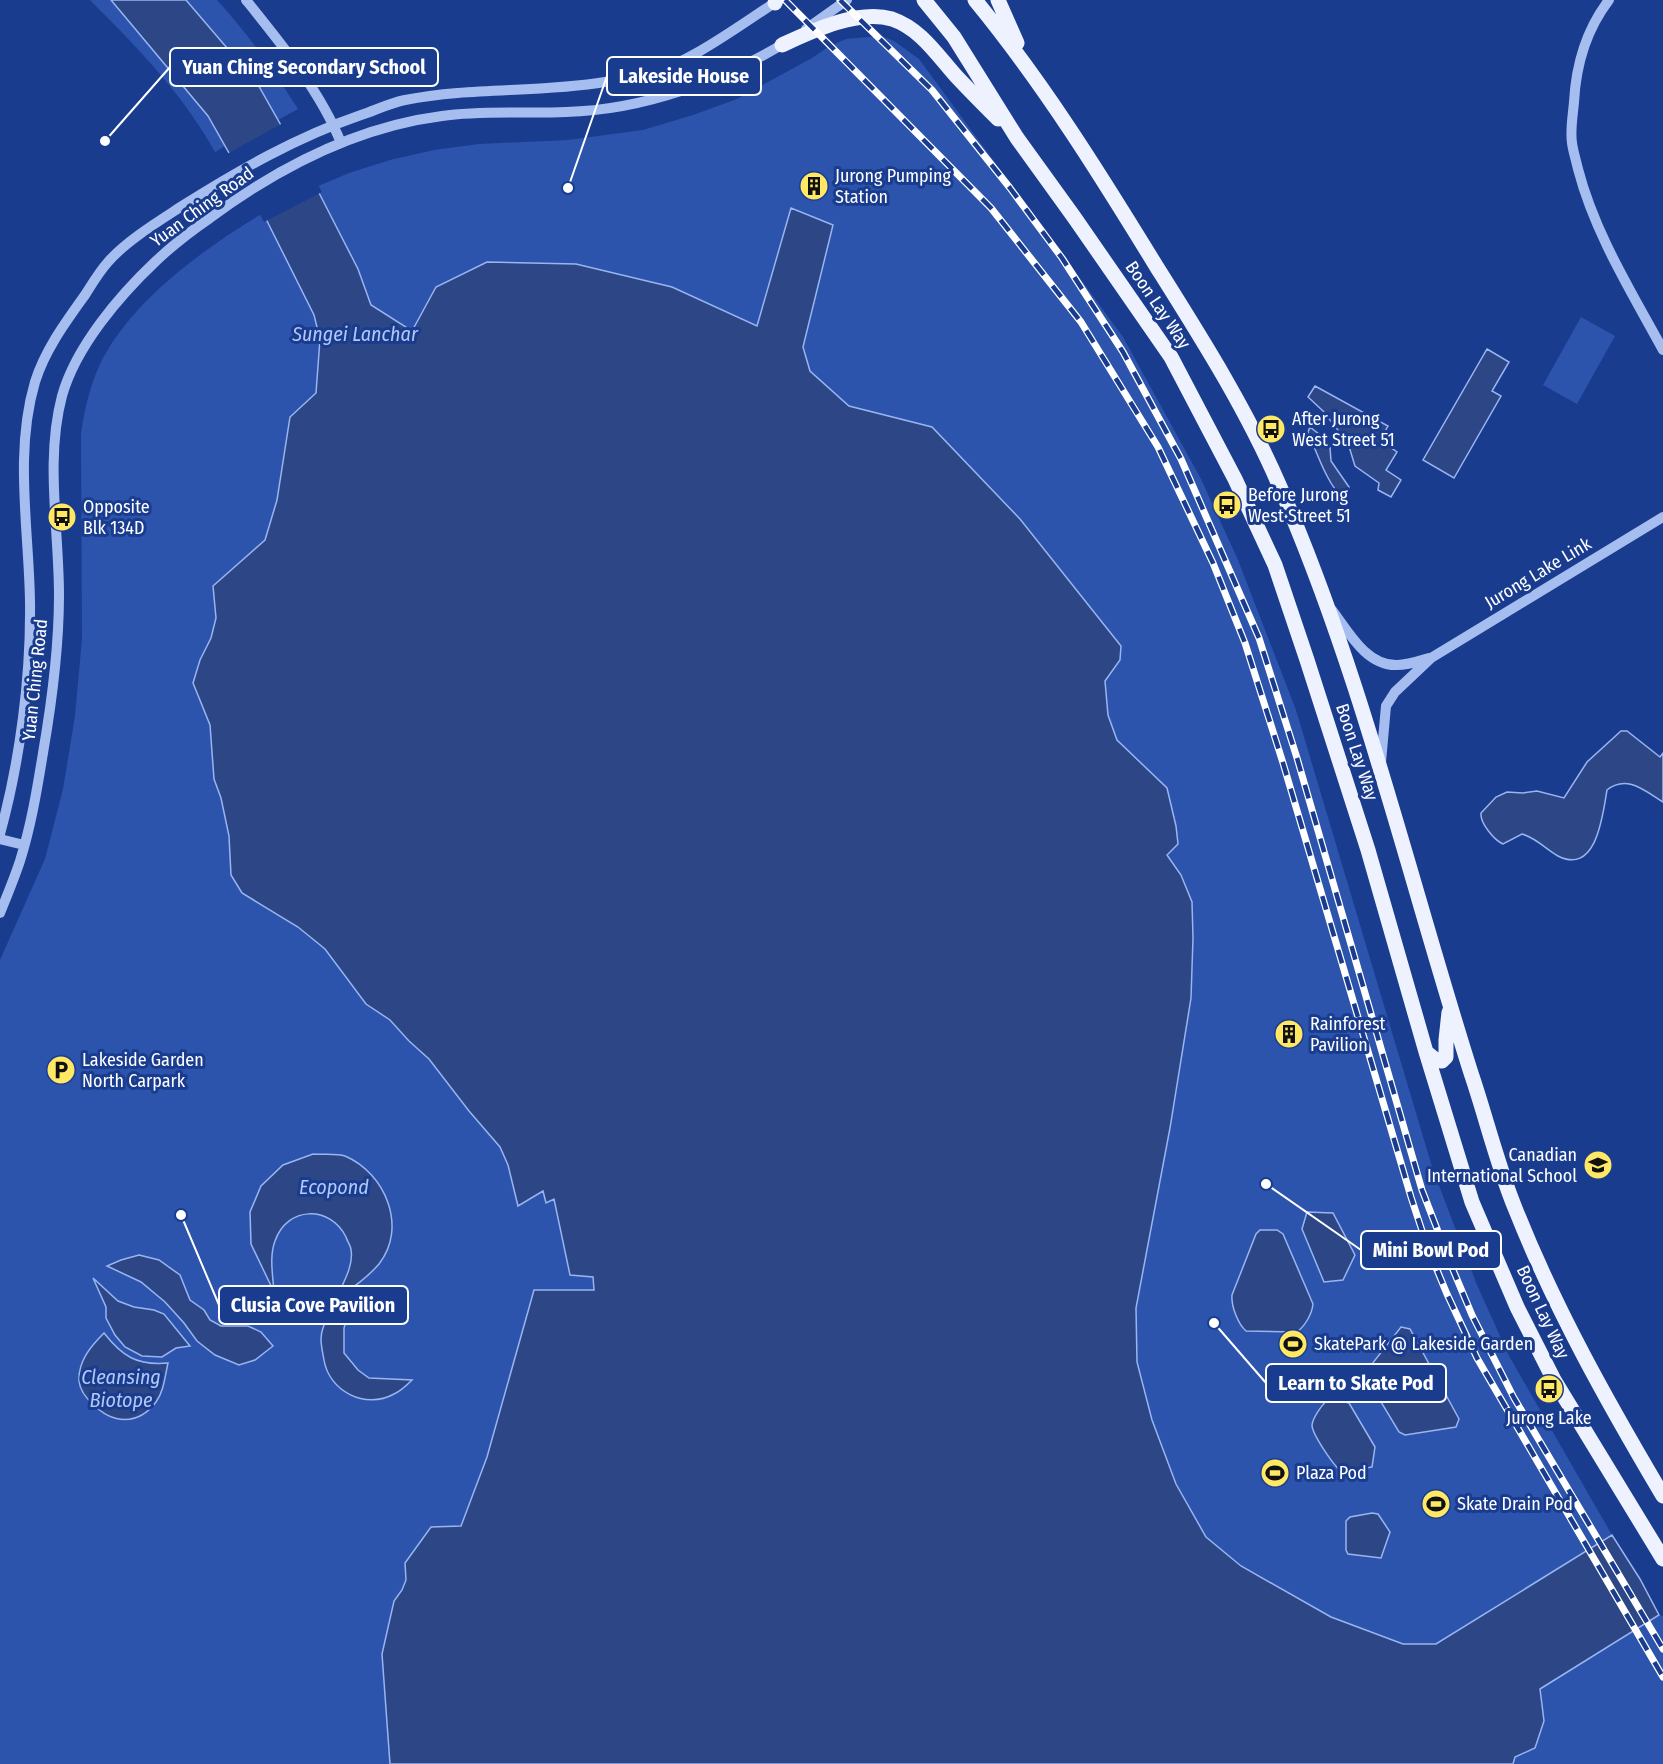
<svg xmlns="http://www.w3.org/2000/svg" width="1663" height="1764" viewBox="0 0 1663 1764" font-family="'Fira Sans Condensed',sans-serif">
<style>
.green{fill:#2c54ad}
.water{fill:#2d4786;stroke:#99b5f1;stroke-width:1.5}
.pier{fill:#193c8f}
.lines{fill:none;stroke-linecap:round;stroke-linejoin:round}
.minor{stroke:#a6bdef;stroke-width:10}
.major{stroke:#eef2ff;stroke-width:15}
.rail-casing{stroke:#fff;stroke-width:7}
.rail{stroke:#193c8f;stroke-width:4.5;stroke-dasharray:14;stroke-linecap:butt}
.labels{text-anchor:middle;stroke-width:6;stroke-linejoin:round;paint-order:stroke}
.poi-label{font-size:18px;fill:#fff;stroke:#193c8f;text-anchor:start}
.street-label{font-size:18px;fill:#fff;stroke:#193c8f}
.water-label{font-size:20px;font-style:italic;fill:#b2c8f6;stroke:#193c8f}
.leader{fill:none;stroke:#fff;stroke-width:2}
.callout-dot{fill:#fff;stroke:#193c8f;stroke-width:2}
.callout{fill:#193c8f;stroke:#fff;stroke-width:2}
.callout-label{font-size:20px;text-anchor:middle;font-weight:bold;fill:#fff}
</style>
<rect width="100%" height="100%" fill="#193c8f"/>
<path class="green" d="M90,0H111L208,116L225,146L215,152C183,94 136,46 90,0Z
M186,0H217C249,35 273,69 298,109L278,120L257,83Z
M881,36L894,41L919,59L1123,337L1201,479L1238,560L1296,710L1433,1170L1477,1285L1509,1356L1612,1535L1436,1644H1403L1331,1617L1241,1566L1206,1537L1176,1484L1152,1420L1137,1362L1136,1308L1170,1128L1191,998L1193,938L1192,902L1181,875L1167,855V789L1117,740L1108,715L1105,681L1120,660L1121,646L1020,519L932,427L849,406L810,371L803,347L833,225L791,209L757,326L672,287L576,264L488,262L436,287L412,331L371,305L358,269L316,187L349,173L390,160L434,150L479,144L568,140L643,130L693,115L737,99L812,58L828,47L846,39Z
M263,213L314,315L320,339L316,393L290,417L277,500L265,540L213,586L216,618L211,638L200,660L193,683L210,725L214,779L221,798L229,836L232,875L242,893L298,927L325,949L366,1004L390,1020L409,1041L429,1059L469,1111L500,1147L508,1165L518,1206L543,1191L554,1198L570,1275L593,1276L594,1290L487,1457L461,1526L405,1563L406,1580L402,1590L394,1601L382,1654L390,1764H0V960L45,859L63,789L75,716L82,639L81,433C85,408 90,385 101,362C133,299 204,249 263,213Z
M1581,317L1615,336L1577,404L1543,385Z
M1659,1615L1663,1616V1764H1513L1515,1757L1544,1721L1540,1689Z"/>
<path class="water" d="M111,0H186L257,83L316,187L358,269L371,305L412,331L436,287L487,262L576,264L672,287L757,326L791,208L833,225L803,347L810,371L849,406L932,427L1020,519L1121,646L1120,660L1105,681L1108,715L1117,740L1167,788L1176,826L1178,844L1167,855L1181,875L1192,902L1193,938L1191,998L1170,1128L1136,1308L1137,1362L1152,1420L1176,1484L1206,1537L1241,1566L1331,1617L1403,1644H1436L1612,1535L1640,1579L1659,1615L1540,1689L1544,1721L1535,1748L1515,1757L1513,1764H390L382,1654L394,1601L402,1590L406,1580L405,1563L431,1527L461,1526L487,1457L534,1290H594L593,1277L570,1275L554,1199L546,1203L543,1191L518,1206L508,1165L500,1147L469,1111L429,1059L409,1041L390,1020L366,1004L325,949L298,927L242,893L231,875L229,836L221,798L214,779L210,725L193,683L200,660L211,638L216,618L213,586L265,540L277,500L290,417L316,393L320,339L314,315L263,213L208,116Z
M1487,349L1509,362L1492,391L1501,396L1454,478L1423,460Z
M1315,386L1388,426L1380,440L1397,452L1386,470L1401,480L1391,497L1378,490L1379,483L1355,466L1348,443L1323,411L1308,397Z
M1310,427L1324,438L1330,447L1331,461L1349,487L1348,494L1343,497C1329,489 1315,448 1308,432Z
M1621,731H1627L1660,757L1663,753V802C1645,791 1627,774 1607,790C1603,813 1597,876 1558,856C1546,849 1536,838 1522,834L1503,844C1494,840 1480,823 1481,813L1496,797L1507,792L1523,793L1537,791L1564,798L1587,762Z
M313,1154C322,1155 336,1153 345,1156C385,1173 408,1227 379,1264C367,1278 352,1288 336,1299C342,1285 354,1266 351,1250C351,1246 347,1241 346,1237C330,1205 287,1206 275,1241C269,1257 273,1276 274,1292L251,1244L250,1212L261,1186L283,1165Z
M1307,1212L1333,1213L1355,1255L1343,1280L1324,1282L1302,1229Z
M1260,1230H1277L1283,1234L1313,1304C1312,1314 1305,1326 1297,1332L1246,1331C1238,1324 1231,1306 1232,1295L1256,1234Z
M139,1255L159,1260L180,1275L190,1300L204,1310L210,1320L221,1326H248L261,1332L273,1346L255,1360L239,1365L215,1355L197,1341L184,1323L165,1302L141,1282L107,1266L121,1260Z
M93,1278L118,1301L134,1307L154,1310L164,1314L190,1346L176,1348L162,1357L142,1356L125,1347L115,1335L106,1318V1307Z
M354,1294L344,1328V1353L358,1370L369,1378L412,1380C407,1385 401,1391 394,1394C365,1410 329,1391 324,1360C322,1349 319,1338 323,1328C328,1313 343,1304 354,1294Z
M1401,1327L1410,1329L1459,1419L1456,1427L1405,1435L1399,1432L1366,1377L1368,1369Z
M104,1333C122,1356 137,1366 168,1363C165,1376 164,1391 156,1402C138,1426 112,1424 93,1404C86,1398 80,1390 79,1381C78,1361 91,1346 104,1333Z
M1330,1398L1349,1403L1375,1447L1372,1467C1364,1468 1351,1473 1343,1472C1336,1470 1312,1434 1312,1425C1313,1417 1323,1403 1330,1398Z
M1372,1513L1378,1514L1390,1532L1381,1558L1348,1554L1346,1550V1521L1350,1517Z"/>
<path class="pier" d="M283,123L322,192L264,222L227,154Z"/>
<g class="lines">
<path class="minor" d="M246,0C280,42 321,92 341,143
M1609,0C1586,30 1576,65 1574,102C1573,115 1570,129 1572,143C1573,151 1576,160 1578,169C1595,234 1631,291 1663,350
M806,29L847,0
M1332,610C1348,631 1366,666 1397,665C1408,665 1419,661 1429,658
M1381,762L1386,706L1395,692L1431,658L1663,517
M0,834C20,761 31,677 30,602C29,530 14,453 35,382C45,350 65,323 85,295C92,284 99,272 108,262C126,241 159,221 182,206C239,170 297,137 361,115C376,110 390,103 405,100C471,87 539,93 605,82C618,80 632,80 645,76C693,61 737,27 779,0
M0,839L24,845
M0,913C7,896 14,879 20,861C31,826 37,790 43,753C52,701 59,649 59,595C59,530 45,460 62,396C76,346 120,295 156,261C173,245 191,231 210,218C279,167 356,127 442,116C483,110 525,114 566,112C643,110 723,81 788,41"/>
<path class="major" d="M924,0L954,37L1017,138L1074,217L1171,357L1235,479L1275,565L1307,660L1368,850L1426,1052L1472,1202L1517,1307L1554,1380L1663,1559
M975,0C1044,84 1101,176 1158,269C1202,339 1247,410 1280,487C1362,675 1409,878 1471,1073C1486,1117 1497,1164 1515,1208C1555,1309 1608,1403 1663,1496
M998,0L1017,43
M775,3L776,0
M782,45C812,31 858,9 892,19C921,29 937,55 956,76C970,91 984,105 998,119
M1426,1052L1436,1060L1442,1061L1446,1057V1040L1449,1012"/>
<g class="rail-casing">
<path id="rail" d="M785,0L991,208L1081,322L1158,447L1213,563L1245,643L1283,763L1411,1197L1427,1246L1447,1294L1477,1358L1663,1677
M840,0L932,90L1010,188L1062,258L1123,352L1181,459L1259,638L1297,758L1422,1190L1451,1265L1472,1315L1514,1398L1663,1649"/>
</g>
<use href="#rail" class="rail"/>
</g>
<defs>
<g id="building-disc" transform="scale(1.5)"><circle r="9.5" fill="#ffe864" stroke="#193c8f"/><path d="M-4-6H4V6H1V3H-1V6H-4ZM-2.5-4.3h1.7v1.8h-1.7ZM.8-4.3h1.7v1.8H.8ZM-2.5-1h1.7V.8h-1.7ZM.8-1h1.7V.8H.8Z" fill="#111"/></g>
<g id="bus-disc" transform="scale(1.5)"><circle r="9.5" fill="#ffe864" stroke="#193c8f"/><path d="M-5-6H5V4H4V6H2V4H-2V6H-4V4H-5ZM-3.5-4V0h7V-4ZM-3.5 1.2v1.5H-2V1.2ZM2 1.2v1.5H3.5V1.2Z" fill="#111"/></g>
<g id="parking-disc" transform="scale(1.5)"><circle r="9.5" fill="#ffe864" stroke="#193c8f"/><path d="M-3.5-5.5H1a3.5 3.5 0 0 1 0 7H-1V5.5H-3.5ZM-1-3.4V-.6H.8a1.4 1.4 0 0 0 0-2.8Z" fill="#111"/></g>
<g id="school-disc" transform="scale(1.5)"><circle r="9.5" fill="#ffe864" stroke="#193c8f"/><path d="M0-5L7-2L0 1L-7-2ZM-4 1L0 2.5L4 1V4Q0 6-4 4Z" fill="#111"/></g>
<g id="stadium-disc" transform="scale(1.5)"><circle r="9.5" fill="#ffe864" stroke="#193c8f"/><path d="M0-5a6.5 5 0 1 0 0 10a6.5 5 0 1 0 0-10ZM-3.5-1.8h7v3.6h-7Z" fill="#111"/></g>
</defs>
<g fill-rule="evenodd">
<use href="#building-disc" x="814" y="186"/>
<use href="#bus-disc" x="1271" y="429"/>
<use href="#bus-disc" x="1227" y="505"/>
<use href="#bus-disc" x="62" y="517"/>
<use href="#building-disc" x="1289" y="1034"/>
<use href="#parking-disc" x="61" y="1070"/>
<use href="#school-disc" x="1598" y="1165"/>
<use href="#stadium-disc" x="1293" y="1344"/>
<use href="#bus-disc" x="1549" y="1389"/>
<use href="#stadium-disc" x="1275" y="1473"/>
<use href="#stadium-disc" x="1436" y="1504"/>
</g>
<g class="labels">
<g class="poi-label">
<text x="835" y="182">Jurong Pumping<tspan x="835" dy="21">Station</tspan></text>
<text x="1292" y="425">After Jurong<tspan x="1292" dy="21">West Street 51</tspan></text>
<text x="1248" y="501">Before Jurong<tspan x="1248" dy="21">West Street 51</tspan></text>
<text x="83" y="513">Opposite<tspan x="83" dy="21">Blk 134D</tspan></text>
<text x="1310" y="1030">Rainforest<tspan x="1310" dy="21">Pavilion</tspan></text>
<text x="82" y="1066">Lakeside Garden<tspan x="82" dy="21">North Carpark</tspan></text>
<text x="1577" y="1161" text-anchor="end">Canadian<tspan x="1577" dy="21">International School</tspan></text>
<text x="1314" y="1350">SkatePark @ Lakeside Garden</text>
<text x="1549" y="1424" text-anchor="middle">Jurong Lake</text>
<text x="1296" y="1479">Plaza Pod</text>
<text x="1457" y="1510">Skate Drain Pod</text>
</g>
<g class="street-label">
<text transform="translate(202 207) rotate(-36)" y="6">Yuan Ching Road</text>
<text transform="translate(1158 305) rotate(56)" y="6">Boon Lay Way</text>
<text transform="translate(1538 573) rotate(-31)" y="6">Jurong Lake Link</text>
<text transform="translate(35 680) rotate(-84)" y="6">Yuan Ching Road</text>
<text transform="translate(1357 752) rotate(72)" y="6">Boon Lay Way</text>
<text transform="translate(1543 1312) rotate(65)" y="6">Boon Lay Way</text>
</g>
<g class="water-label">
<text x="355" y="341">Sungei Lanchar</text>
<text x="334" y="1194">Ecopond</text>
<text x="121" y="1384">Cleansing<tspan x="121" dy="23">Biotope</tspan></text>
</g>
</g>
<path class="leader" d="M105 141L170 67M568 188L607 76M1266 1184L1361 1250M181 1215L219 1305M1214 1323L1266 1383"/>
<g class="callout-dot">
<circle cx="105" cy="141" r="6"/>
<circle cx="568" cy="188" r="6"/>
<circle cx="1266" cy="1184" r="6"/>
<circle cx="181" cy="1215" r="6"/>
<circle cx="1214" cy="1323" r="6"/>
</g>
<g class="callout">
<rect x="170" y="48" width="268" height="38" rx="6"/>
<rect x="607" y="57" width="154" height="38" rx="6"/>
<rect x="1361" y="1231" width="140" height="38" rx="6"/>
<rect x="219" y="1286" width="189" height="38" rx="6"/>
<rect x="1266" y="1364" width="180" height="38" rx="6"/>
</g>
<g class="callout-label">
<text x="304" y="74">Yuan Ching Secondary School</text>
<text x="684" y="83">Lakeside House</text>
<text x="1431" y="1257">Mini Bowl Pod</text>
<text x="313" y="1312">Clusia Cove Pavilion</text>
<text x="1356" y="1390">Learn to Skate Pod</text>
</g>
</svg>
